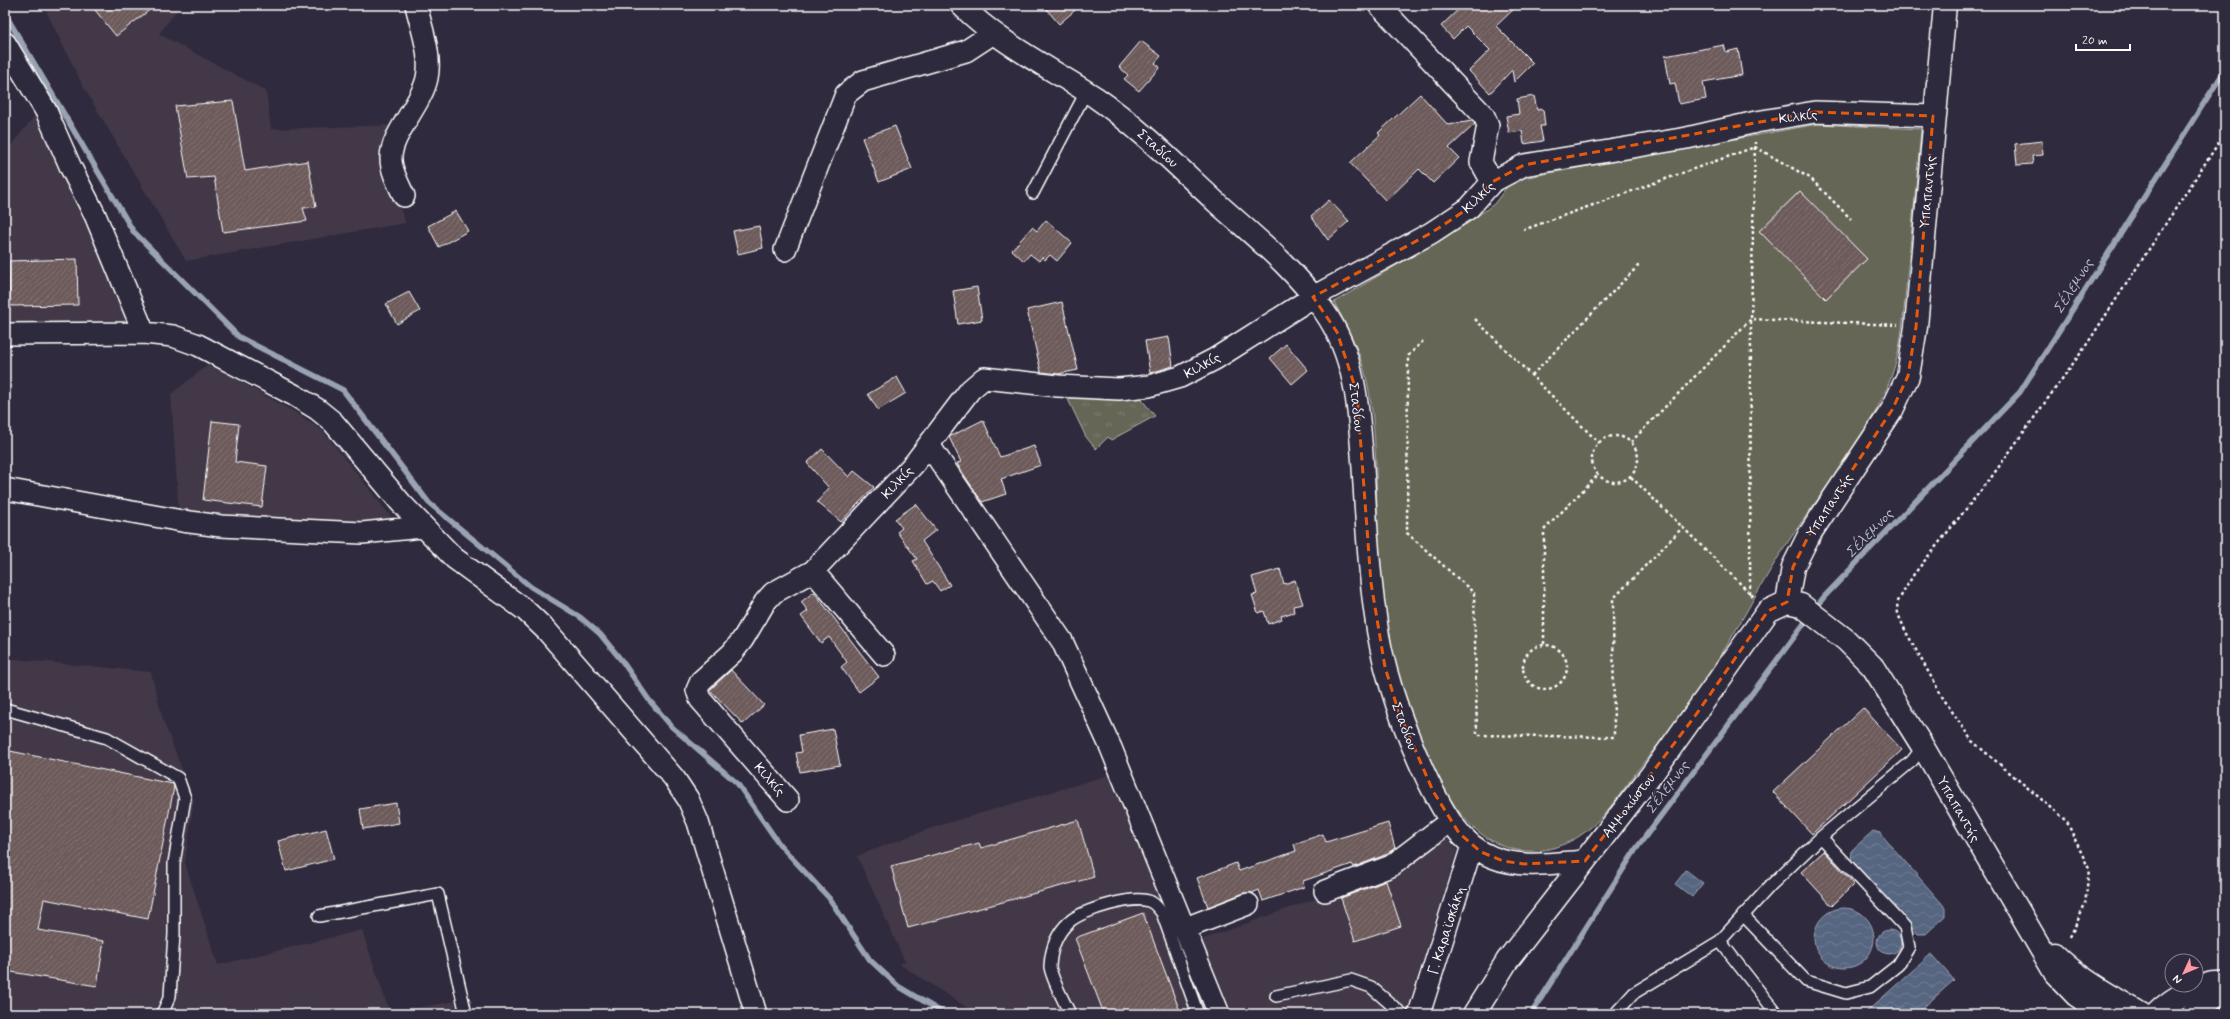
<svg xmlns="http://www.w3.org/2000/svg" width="2230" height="1019" viewBox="0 0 2230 1019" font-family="Mynerve,sans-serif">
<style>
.built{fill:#423846}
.grass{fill:url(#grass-tufts);stroke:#b2b2ab}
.park{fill:#656657;stroke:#b2b2ab}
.water{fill:url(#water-waves);stroke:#9aa3b3}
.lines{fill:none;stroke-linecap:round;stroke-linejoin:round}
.stream{stroke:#9aa3b3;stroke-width:5.5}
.building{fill:url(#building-hatch);stroke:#fff}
.lane-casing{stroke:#fff;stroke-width:14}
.street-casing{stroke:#fff;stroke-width:24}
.secondary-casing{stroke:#fff;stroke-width:25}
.path{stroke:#fff;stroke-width:2.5;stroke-dasharray:3 3;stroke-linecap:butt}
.lane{stroke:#2f2a3d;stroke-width:11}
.street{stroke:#2f2a3d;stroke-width:21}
.secondary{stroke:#2f2a3d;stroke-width:22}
.marked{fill:none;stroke:#e8590c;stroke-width:3;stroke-dasharray:8 5;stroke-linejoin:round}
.labels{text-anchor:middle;stroke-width:3.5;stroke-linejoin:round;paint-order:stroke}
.street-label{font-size:14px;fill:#fff;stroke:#2f2a3d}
.water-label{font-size:15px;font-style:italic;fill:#b3bac6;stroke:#2f2a3d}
</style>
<defs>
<pattern id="grass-tufts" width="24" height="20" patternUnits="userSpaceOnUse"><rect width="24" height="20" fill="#656657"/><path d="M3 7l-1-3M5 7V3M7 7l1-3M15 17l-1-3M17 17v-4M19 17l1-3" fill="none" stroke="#7c7d70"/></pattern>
<pattern id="water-waves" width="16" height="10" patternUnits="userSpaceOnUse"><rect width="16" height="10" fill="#566580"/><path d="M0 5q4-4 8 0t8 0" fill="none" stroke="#6f7c93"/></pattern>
<pattern id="building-hatch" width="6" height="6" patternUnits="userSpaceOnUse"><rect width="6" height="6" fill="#6d5a5a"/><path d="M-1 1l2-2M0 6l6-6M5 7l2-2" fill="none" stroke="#837373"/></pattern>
</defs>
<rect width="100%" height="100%" fill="#2f2a3d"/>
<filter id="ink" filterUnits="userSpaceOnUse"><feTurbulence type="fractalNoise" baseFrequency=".025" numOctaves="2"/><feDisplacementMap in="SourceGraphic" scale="8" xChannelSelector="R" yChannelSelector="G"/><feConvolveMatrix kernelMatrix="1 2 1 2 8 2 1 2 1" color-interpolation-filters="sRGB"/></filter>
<g filter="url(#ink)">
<path class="built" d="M43,5H181L159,34L266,91L271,129L394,125L378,154L406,223L186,261L84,88Z
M36,114L99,239L130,326L5,327V153Z
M209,364L298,414L323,431L397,524L179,516L171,394Z
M5,658L151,672L163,720L194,800L185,863L218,965L362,930L390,1013L455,1001L460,1014H5Z
M1109,775L1210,1014H977L899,964L905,962L857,856L934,827Z
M1443,834L1457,850L1406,1014H1224L1192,943L1398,869Z"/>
<path class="grass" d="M1064,391L1138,395L1155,416L1111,440L1108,437L1096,449L1086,437Z"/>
<path class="park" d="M1818,124L1921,129C1917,178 1912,227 1907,277C1904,306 1903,337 1895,365C1879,424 1822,490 1788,542C1762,581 1741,624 1716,663C1692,701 1665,736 1637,771C1620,794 1602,822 1578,837C1534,863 1491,852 1460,813C1430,774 1406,712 1394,664C1386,637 1383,605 1380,576C1374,515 1380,452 1369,391C1364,359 1349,330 1334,302L1468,223L1494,204L1512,180Z"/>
<path class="water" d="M1873,831L1880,833L1945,907V916L1926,934H1918L1851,861L1852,850Z
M1686,870L1703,883L1692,897L1675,884Z
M1814 938a30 30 0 1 1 60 0a30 30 0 1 1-60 0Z
M1877 942a12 12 0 1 1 24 0a12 12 0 1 1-24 0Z
M1931,954L1954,980L1916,1014H1864Z"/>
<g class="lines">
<path class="stream" d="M5,14L133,231L239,337L343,390L429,503L531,587L580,617L600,634L622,661L649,700L672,727L737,783L780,845L829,898L870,960L898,986L945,1014
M1814,610L1824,597L2020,392L2225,70
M1531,1014L1636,849L1809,617"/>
</g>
<path class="building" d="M91,5H156L116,36Z
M1043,5H1081L1059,24Z
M1463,5H1518L1496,26L1533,63L1514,82L1512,70L1490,93L1469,71L1490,50L1466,26L1453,39L1441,26Z
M1141,41L1161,56L1155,63L1160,67L1139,91L1124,79L1128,75L1119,67Z
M1724,45L1726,52L1738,49L1742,75L1703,82L1706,99L1679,104L1675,83L1670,84L1665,56Z
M1420,94L1448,125L1472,121L1475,124L1449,148L1459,158L1433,183L1419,169L1386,201L1350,163L1380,135L1378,133Z
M1534,96L1537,110L1543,109L1545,126H1540L1543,141L1524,144L1522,131L1509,133L1506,116L1519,114L1517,99Z
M233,101L245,171L308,161L316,207L303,208L307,221L223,232L214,177L188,179L175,106Z
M895,126L912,169L879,182L862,138Z
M2042,141L2043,155L2032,156L2033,164L2017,165L2015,144Z
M1800,191L1867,259L1826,299L1759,231Z
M1329,200L1349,221L1328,240L1311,216Z
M456,211L468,231L439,247L428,226Z
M1046,220L1072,243L1057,261L1050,255L1045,260L1042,257L1039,261L1030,254L1024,261L1012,250L1032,227L1037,231Z
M759,226L763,248L738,254L733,231Z
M77,259L78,305L10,306L9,261Z
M977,287L982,320L958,324L953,291Z
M409,292L420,311L397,324L386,304Z
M1062,302L1078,370L1058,374L1041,372L1027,310Z
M1169,337L1173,366L1150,373L1145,341Z
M1286,344L1308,370L1292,384L1270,358Z
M897,377L906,393L878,410L868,394Z
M983,420L1000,457L1034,446L1041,465L1001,479L1006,494L982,502L959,467L957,463L961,462L949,437Z
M212,421L239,424L235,462L267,466L262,507L203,500Z
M822,449L849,477L854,471L874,487L841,522L817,502L829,488L807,463Z
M916,504L936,530L922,541L950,585L940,591L933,581L927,584L913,561L917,559L897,532L902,528L895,519Z
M1280,569L1284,584L1295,580L1303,604L1293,606L1294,612L1281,616L1282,619L1268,624L1264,611L1258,613L1252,595L1257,594L1252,577Z
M814,592L879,677L859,692L841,667L847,662L829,637L821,643L801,616L808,611L801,602Z
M731,670L764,705L743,724L710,690Z
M1863,708L1902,750L1812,834L1773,792Z
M833,729L840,765L800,772L796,753L802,752L799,735Z
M5,750L173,784L174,787L148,919L44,899L38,930L104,941L97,986L5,971Z
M396,803L399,823L363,829L360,809Z
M1078,820L1094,877L908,928L891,866L979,843L981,848Z
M1388,823L1395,848L1385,855L1354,867L1352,864L1303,881L1304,887L1263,901L1259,890L1252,893H1244L1208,907L1197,878L1236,863L1239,871L1296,851L1294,844L1323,834L1326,842Z
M326,829L334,859L286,871L278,841Z
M1824,851L1854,884L1832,906L1801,872Z
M1386,881L1401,926L1355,941L1341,898Z
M1143,913L1181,1014H1104L1075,938Z"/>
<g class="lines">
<g class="lane-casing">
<path id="lane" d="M1033,193L1086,92
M5,710H9L107,738L178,778L185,798L174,863V934L170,996L162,1014
M1743,915L1806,981L1846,993L1870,987L1898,965L1909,947L1905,927L1821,837
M319,916L438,894L466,1014
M1720,941L1777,1014
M1276,996L1351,980L1371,987L1402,1014
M1070,1014C1065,1003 1050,976 1050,966C1051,949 1057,933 1069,922C1082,910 1135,894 1151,902C1155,904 1159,909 1162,913L1198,1014
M1615,1014L1634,993L1720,941L1770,886L1821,837L1912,761L1923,747"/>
</g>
<g class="street-casing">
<path id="street" d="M961,5C1000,44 1049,67 1095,97C1140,128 1178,167 1218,204C1255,237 1296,270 1324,311C1357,358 1359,413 1363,468C1366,516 1368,565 1375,613C1382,671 1402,726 1427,779C1442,809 1459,844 1492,857C1521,869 1554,863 1585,861
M1379,5L1484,116L1488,125L1481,162L1492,182
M5,43L46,111L71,168L95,215L144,333
M404,196C399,185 391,171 391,159C390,135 422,104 427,78C432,55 421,27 416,5
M785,250L846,94L863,81L966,51L992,34
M5,334L144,333L173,336L198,345L294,395L317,409L333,422L401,503L454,558L525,610L547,631L674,778L688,799L698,822L756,1014
M929,445L1062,641L1111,748L1219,1014
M5,489L182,521L221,526L362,533L422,527
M813,571L884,655
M788,800L700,699L697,690L701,681L732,653L743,639L765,602L773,593L813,571L914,464L970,390L984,378L1058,386L1119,389L1149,386L1180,377L1215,359L1313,297L1431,233L1469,208L1492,182L1524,165L1687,138L1756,122L1815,112L1933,116
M1325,891L1391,866L1450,821
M1183,929L1248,904
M1419,1014L1472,846"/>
</g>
<g class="secondary-casing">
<path id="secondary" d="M1945,5L1916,327L1908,376L1892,410L1809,535L1793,567L1787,602L1801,605L1846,640L1873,667L1923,747L2055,973L2076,995L2105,1014
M2054,954C2079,979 2111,996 2141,1014
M1474,1014L1507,961L1652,774L1768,611L1787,602
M2156,1014C2173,997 2201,981 2225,983
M2192,1014L2225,989"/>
</g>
<path class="path" d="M1523,230L1755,147L1810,178L1851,219
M1475,319L1599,443
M1423,341L1408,356L1407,533L1474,593L1477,735L1614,737L1613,599L1683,527
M1532,375L1640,264
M1592 459a23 23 0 1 1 46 0a23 23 0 1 1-46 0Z
M1631,442L1751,319L1898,325
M1631,477L1755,598
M1750,594L1751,319L1755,142
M1544,644V530L1598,475
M1523 667a22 22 0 1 1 44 0a22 22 0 1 1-44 0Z
M2070,937L2085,905L2089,869L2066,820L1972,741L1943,698L1906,632L1898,614L1897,603L1914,574L1990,479L2085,347L2225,133"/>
<use href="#lane" class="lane"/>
<use href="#street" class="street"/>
<use href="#secondary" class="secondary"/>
</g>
</g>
<path class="marked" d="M1815,112L1933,116L1916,327L1908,376L1892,410L1809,535L1793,567L1787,602L1768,611L1695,716L1585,861L1524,864L1503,861L1481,852L1459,833L1433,791L1398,710L1385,667L1371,583L1357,393L1337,332L1313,297L1431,233L1469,208L1492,182L1524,165Z"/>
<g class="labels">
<g class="street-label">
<text transform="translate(1798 116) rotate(-7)" y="5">Κιλκίς</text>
<text transform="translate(1158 148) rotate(42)" y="5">Σταδίου</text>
<text transform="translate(1927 192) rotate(-85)" y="5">Υπαπαντής</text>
<text transform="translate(1478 197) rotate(-43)" y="5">Κιλκίς</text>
<text transform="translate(1202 365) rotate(-29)" y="5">Κιλκίς</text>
<text transform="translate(1357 407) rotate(83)" y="5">Σταδίου</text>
<text transform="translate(897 482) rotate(-47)" y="5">Κιλκίς</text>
<text transform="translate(1829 505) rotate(-57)" y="5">Υπαπαντής</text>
<text transform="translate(1405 726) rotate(69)" y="5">Σταδίου</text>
<text transform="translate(770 779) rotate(49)" y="5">Κιλκίς</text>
<text transform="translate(1628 805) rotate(-52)" y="5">Αμμοχώστου</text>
<text transform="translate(1959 809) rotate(60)" y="5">Υπαπαντής</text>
<text transform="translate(1446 930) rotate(-72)" y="5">Γ. Καραϊσκάκη</text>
</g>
<g class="water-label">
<text transform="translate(2073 286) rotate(-58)" y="5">Σέλεμνος</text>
<text transform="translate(1869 533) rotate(-46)" y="5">Σέλεμνος</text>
<text transform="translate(1667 787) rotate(-53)" y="5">Σέλεμνος</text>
</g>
</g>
<rect width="2230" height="1019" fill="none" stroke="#2f2a3d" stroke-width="20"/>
<rect x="10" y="10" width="2210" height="999" fill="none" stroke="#fff" stroke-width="1.5" filter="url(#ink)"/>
<g transform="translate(2184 973) rotate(226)"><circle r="19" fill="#2f2a3d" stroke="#827f8b"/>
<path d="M0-3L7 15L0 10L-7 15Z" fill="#ff9aa2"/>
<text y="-6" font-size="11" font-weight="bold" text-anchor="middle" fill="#ffffff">N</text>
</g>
<path d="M2076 44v6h54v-6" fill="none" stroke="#ffffff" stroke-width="2"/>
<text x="2082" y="44" font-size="12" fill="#ffffff" stroke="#2f2a3d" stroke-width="3" paint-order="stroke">20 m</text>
</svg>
